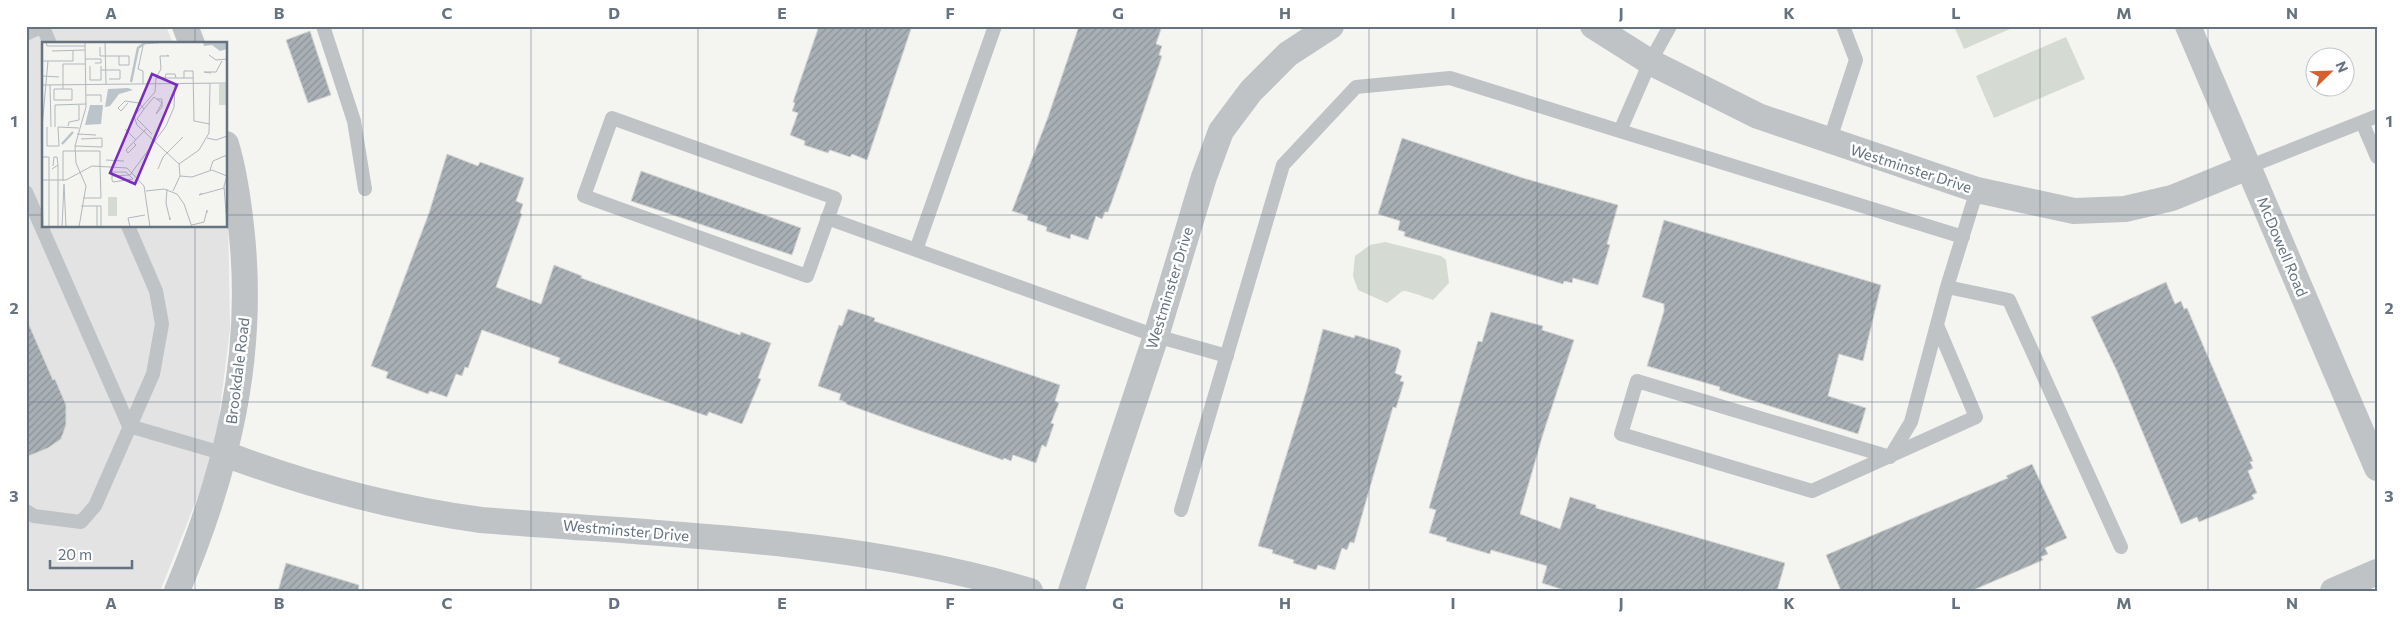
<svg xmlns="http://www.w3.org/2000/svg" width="2403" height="617" viewBox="0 0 2403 617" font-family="Commissioner,sans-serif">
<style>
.built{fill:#e2e3e2}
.park{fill:#d5dbd2}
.building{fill:url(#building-hatch);stroke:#d5d6d3}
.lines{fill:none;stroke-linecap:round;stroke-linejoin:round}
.service{stroke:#bfc3c6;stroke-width:14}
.minor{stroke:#bfc3c6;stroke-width:26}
.grid{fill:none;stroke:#657280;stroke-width:1;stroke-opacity:0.55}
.labels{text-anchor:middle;stroke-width:5;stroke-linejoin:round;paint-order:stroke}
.street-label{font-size:15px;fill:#657280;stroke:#fff}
.inset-river{fill:none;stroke:#bbc4c9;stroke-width:2.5}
.inset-road{fill:none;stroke:#b2b8bd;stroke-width:1}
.view{fill:#7b2cbf;fill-opacity:0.15;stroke:#7b2cbf;stroke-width:2.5}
.inset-edge{fill:none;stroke:#657280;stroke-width:2.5}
.neatline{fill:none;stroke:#657280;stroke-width:2}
.grid-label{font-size:16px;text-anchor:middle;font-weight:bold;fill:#657280}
</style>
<defs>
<pattern id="building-hatch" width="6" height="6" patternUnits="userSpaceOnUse" patternTransform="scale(1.25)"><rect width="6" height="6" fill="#a9b0b5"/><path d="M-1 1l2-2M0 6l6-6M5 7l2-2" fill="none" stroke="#8d9498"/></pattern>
</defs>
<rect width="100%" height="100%" fill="#f4f4f1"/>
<path class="built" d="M26,26H166L173,44H44V226H226V210L228,217L230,329L214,456L160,591H26Z"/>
<path class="park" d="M1954,26H2017L1964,49Z
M2066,37L2085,79L1994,118L1976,76Z
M1385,242L1441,256L1446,260L1449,283L1433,300C1429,298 1426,298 1422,296C1396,288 1408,289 1387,303L1358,290L1353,276L1355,256L1370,245Z"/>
<path class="building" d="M819,26H912L867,160L852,154L850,157L830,150L828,153L804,145L805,141L790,135L798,113L792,111L795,103L793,102Z
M1079,26H1162L1156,44L1162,46L1159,55L1162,56L1133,142L1108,212H1105L1102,219L1096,216L1088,240L1071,234L1070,239L1046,231L1047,227L1027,220L1028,216L1012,211L1048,117Z
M310,31L331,95L308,103L286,40Z
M1402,138L1523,178L1618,205L1607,244L1610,245L1598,285L1573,278L1572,283L1564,281L1563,284L1404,236L1405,232L1398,230L1400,221L1378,214Z
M447,154L478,166L480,162L524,178L516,201L523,204L520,213L522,214L496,287L541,304L554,265L582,276L581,278L673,311L740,335L741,332L771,343L758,378L761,379L742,424L709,412L707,416L615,384L558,363L560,358L482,330L468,368L465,367L462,376L456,374L447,397L430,391L428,394L386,378L388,372L371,366L429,213Z
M641,171L801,228L792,255L631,201Z
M1664,220L1881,285L1863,361L1839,354L1828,396L1866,408L1858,434L1719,390L1720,387L1647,366L1664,311V304L1642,297Z
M2166,282L2175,304L2181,301L2184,309L2187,308L2243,438L2253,461L2250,462L2253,468L2248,471L2257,493L2252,495L2254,499L2199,522L2197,517L2181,524L2117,371L2091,317Z
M848,309L875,318L874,321L1060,385L1055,401L1059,403L1051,423L1054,424L1046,447L1042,445L1036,463L1013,455L1011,461L1004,458L1003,460L918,430L846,404V402L839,400L841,394L818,386L839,325L842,326Z
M1491,312L1543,326L1542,330L1574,340L1543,434L1520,514L1560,529L1570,497L1596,505V508L1785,563L1777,591H1567L1542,583L1547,566L1491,550L1490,554L1446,541L1447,538L1429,533L1436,510L1429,508L1478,341L1482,342Z
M26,318L53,380L55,379L66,405V425L61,439L48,448L26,457Z
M1323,329L1354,338L1355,335L1398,348L1401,351L1395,373L1402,376L1400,381L1404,382L1396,408L1393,407L1354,543L1350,542L1347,550L1342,548L1335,570L1318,565L1316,570L1293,563L1294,560L1272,553L1273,550L1258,546L1307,389Z
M2032,464L2067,538L2045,548L2048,554L2041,557L2043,560L1971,591H1841L1826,555L2008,478L2006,476Z
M286,563L359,585L358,591H278Z"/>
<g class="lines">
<path class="service" d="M323,26L354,121L365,189
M1670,26L1650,62L1620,131L1963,237
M43,27L50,44
M26,34L43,26
M612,118L835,198L807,276L584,196Z
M2362,122L2377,116
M1829,142L1856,60L1843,26
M2248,167L2362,122L2377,157
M26,192L129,426L225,454
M827,218L1156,336L1227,356
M916,250L995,26
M1947,287L2009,300L2121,547
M1937,325L1976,417L1812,491L1621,434L1637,381L1890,457L1911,422L1947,287L1977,190
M1181,510L1283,165L1356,87L1450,78L1620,131
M26,511L34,516L81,522L95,506L153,374L162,324L156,291L128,226"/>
<path class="minor" d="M185,26L192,44
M1593,26L1650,62L1758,116L1977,190L2074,211L2125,209L2172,198L2248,167
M2188,26L2377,468
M225,454C310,486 392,508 481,520C665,535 853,538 1030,591
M177,591C227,472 256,356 241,226C238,199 234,170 226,144
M1071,591L1156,336L1204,177L1221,131L1251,91L1288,54L1331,26
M2333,591L2377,572"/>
</g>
<path class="grid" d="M195,26V44M363,26V591M531,26V591M698,26V591M866,26V591M1034,26V591M1202,26V591M1369,26V591M1537,26V591M1705,26V591M1872,26V591M2040,26V591M2208,26V591M26,215H44M226,215H2377M195,226V591M26,402H2377"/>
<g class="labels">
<g class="street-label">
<text transform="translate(1911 169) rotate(18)" y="5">Westminster Drive</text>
<text transform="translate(2282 247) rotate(67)" y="5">McDowell Road</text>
<text transform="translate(1170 288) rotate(-73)" y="5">Westminster Drive</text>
<text transform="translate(238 371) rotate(-83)" y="5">Brookdale Road</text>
<text transform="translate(626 531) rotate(5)" y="5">Westminster Drive</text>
</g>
</g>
<g transform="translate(42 42)">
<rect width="185" height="185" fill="#f4f4f1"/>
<path d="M177,42H185V63H177ZM66,155H75V174H66Z" fill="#d5dbd2"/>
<path d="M161,0H185V7L178,9L170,3L162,4ZM66,47L86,46L91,48L77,52L68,64L63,65ZM48,63H61L59,82L43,83Z" fill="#bbc4c9"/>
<path class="inset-river" d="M89,40L96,6L103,1L117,0M20,102L31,90"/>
<path class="inset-road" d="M4,0L5,4H43M63,0L64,42M101,4L96,27L101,29V42M58,5V14H87V23H77V14M10,9L43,8M167,13L174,18L185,17M43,17H59V21H53M0,19H31V8M48,24V38H59V24M59,28H78V37H67M169,31L162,30H174L180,19M0,34L17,35M114,36L119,27L118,14H127L125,13M123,36L124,32H133L134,36M142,36V29H151L152,79L168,82M0,43L185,41M8,43L9,85M21,47H30V58H12V47H21V22H43M44,53H59V60M112,55L120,61L114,72M86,61L79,69L76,66L83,59L97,61L102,67L112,55M102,67L95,77L110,92M114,72L120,65V57H115M26,84L27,80L37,78V63M0,85L6,19M5,85V104H17L16,85M13,85V63L44,62M16,85L37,86M83,87L94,98M35,92L54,93M165,96L174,98L185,94M92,101L94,103L86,111L84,108L104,87M33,104L60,105V96L39,97M0,115H7V185M64,118L82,119M137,122L157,108L167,91L168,41M11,124L12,115H15L16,123M10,127L16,123V185M116,127L121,115L141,95M168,128L171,119L185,113M70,130H84L91,137L71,140L70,138V124M70,134L88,133L124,84L132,65L133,42M138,134L150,135L170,128L185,134M185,134L182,144L185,184M0,138H24L50,124L85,126L102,144L108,185M21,139V109H58V124M0,145L1,185M125,147L124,161L128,178V175M104,149L122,147L135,152L142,162L150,185M131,149L138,134L137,122L95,83L92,74L113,50L114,36H151M160,151L157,153L182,146M41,156H59L58,124M39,164H59V185M150,183L162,180L165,168V171M20,185L22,142L24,185M37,185L44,144L34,121L33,104L44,65L43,0M55,185V164M88,185L86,176L103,173"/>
<path class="view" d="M110,32L135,43L93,142L68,131Z"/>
<rect width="185" height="185" class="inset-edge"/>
</g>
<rect width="2403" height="617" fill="none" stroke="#ffffff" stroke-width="55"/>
<g transform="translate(2330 72) rotate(67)"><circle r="24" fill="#ffffff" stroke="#c1c7cc"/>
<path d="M0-4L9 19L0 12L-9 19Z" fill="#d75f2e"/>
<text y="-8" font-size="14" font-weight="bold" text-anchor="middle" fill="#657280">N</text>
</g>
<path d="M50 560v8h82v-8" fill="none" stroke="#657280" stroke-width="2.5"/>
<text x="58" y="560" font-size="15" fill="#657280" stroke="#ffffff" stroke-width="4" paint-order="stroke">20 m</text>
<rect x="28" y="28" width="2348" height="562" class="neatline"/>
<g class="grid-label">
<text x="111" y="19">A</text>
<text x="279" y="19">B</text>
<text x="447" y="19">C</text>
<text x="614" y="19">D</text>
<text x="782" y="19">E</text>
<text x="950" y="19">F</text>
<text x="1118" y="19">G</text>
<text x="1285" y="19">H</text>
<text x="1453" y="19">I</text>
<text x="1621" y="19">J</text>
<text x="1789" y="19">K</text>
<text x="1956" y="19">L</text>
<text x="2124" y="19">M</text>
<text x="2292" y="19">N</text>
<text x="14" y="127">1</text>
<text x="2389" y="127">1</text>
<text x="14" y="314">2</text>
<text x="2389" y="314">2</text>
<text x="14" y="502">3</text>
<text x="2389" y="502">3</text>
<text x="111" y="609">A</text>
<text x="279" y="609">B</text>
<text x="447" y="609">C</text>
<text x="614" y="609">D</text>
<text x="782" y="609">E</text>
<text x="950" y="609">F</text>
<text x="1118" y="609">G</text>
<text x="1285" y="609">H</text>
<text x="1453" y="609">I</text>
<text x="1621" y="609">J</text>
<text x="1789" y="609">K</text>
<text x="1956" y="609">L</text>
<text x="2124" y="609">M</text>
<text x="2292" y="609">N</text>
</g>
</svg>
